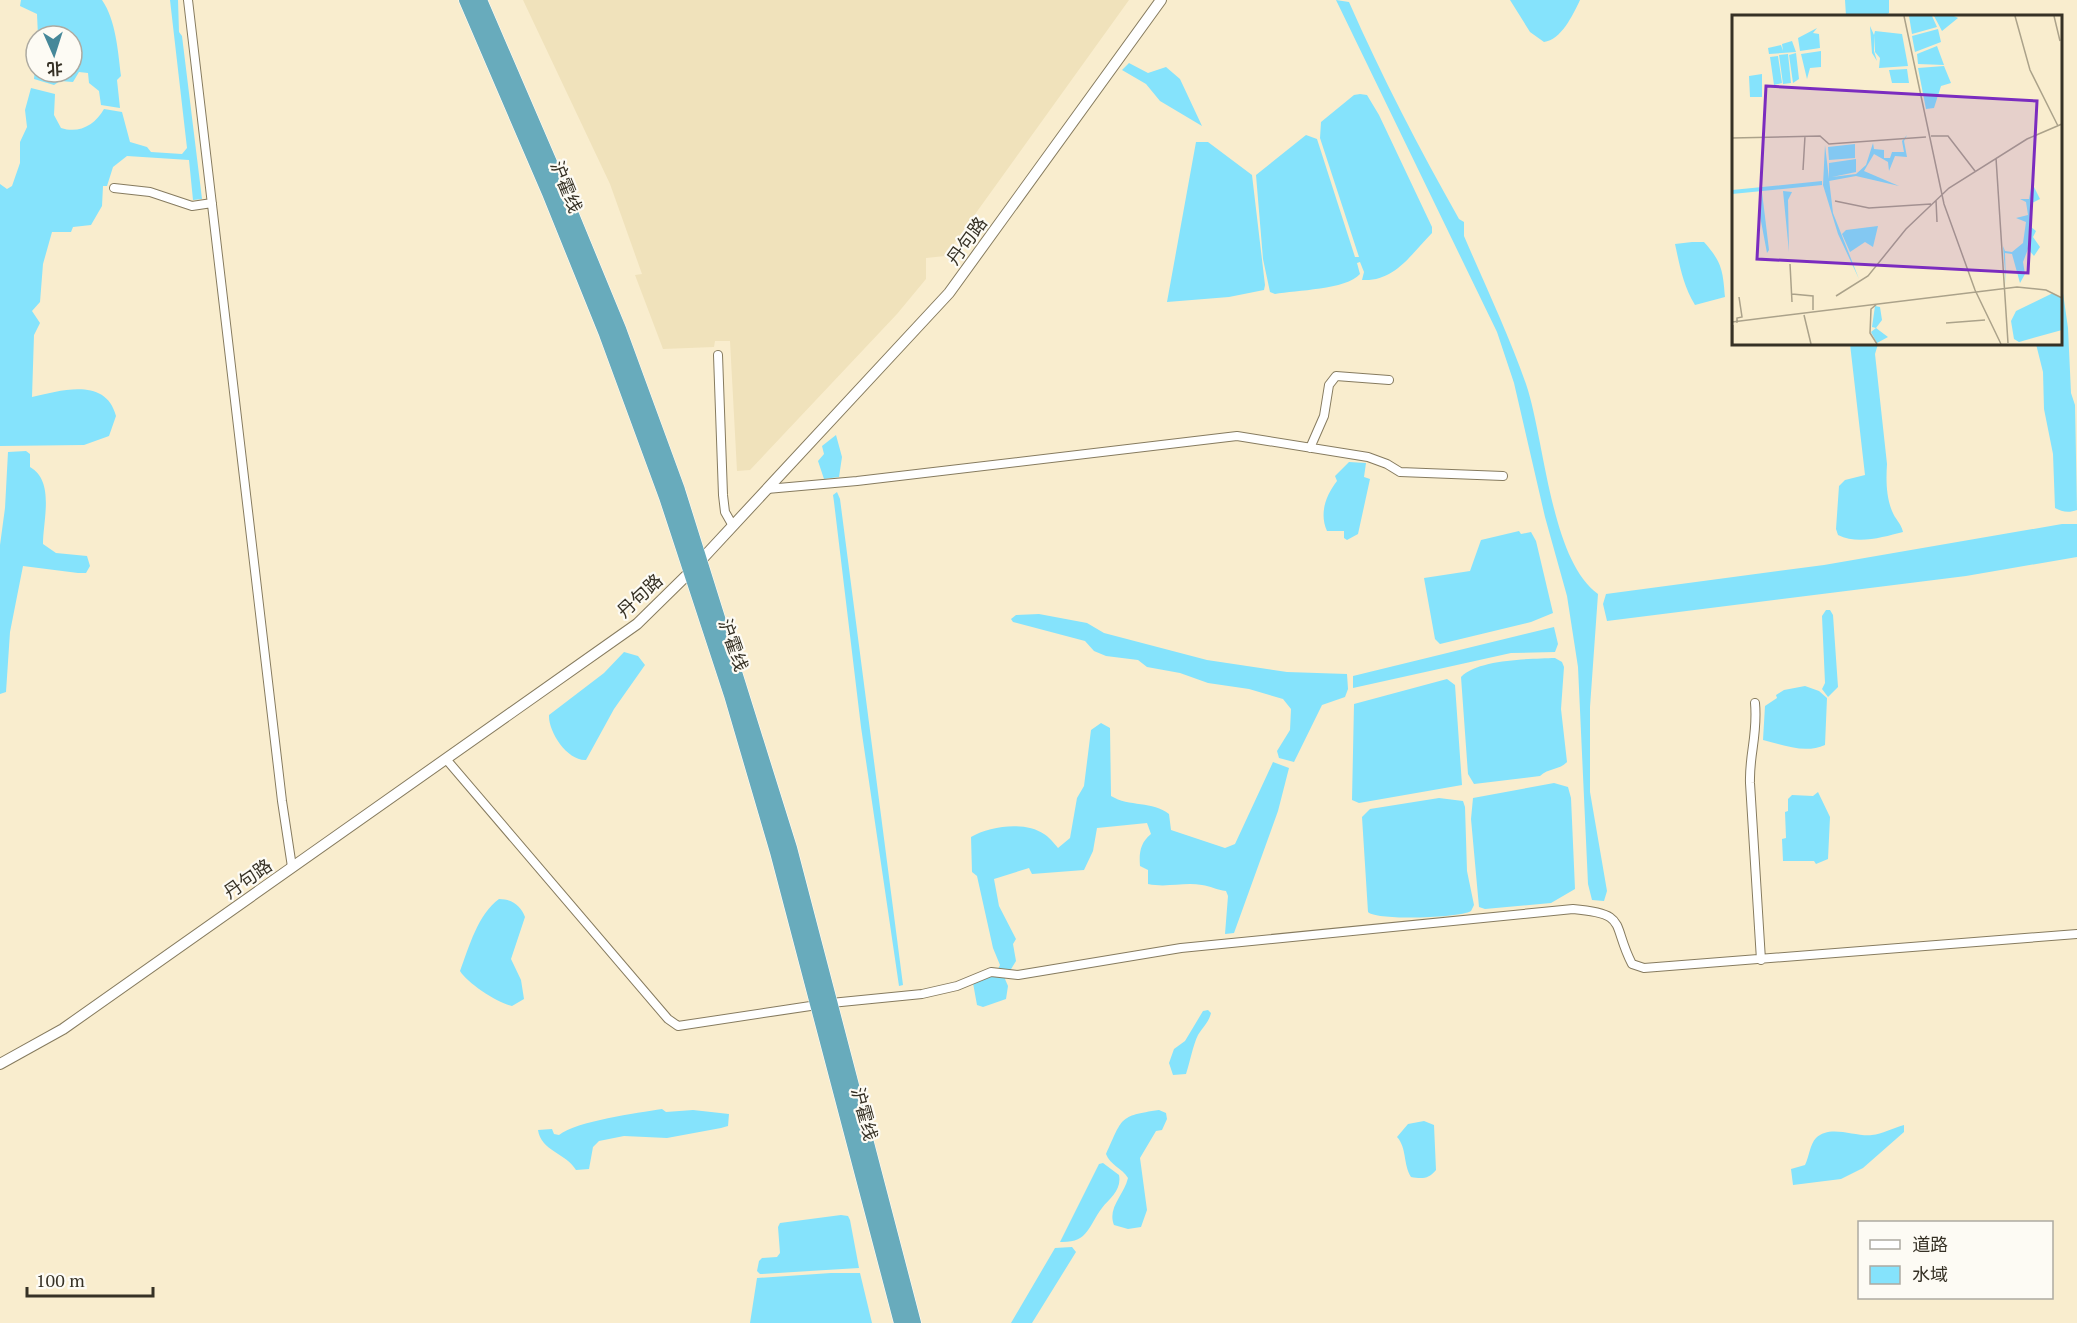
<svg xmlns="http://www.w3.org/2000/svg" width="2077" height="1323" viewBox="0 0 2077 1323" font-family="'PT Serif','Noto Sans SC',serif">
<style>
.built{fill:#f0e2bb}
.water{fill:#85e3fc}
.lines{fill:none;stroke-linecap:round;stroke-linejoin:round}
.minor-casing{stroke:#867b5f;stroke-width:10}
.tertiary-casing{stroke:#867b5f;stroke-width:12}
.trunk-casing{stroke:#fff;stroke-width:15}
.minor{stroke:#fff;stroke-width:8}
.tertiary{stroke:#fff;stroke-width:10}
.trunk{stroke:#68abbc;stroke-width:14}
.labels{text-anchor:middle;stroke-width:4.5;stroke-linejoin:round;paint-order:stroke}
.street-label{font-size:18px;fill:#363125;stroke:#fdfbf4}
.inset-road{fill:none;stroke:#aba28a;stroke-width:1.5}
.view{fill:#7b2cbf;fill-opacity:0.15;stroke:#7b2cbf;stroke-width:3}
.inset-edge{fill:none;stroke:#363125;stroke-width:3}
</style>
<rect width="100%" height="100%" fill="#f9edce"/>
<path class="built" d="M523,0H1129L945,256L926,258V279L897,314L750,470L737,471L730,341H715L714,347L663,349L635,275L642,274L610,184Z"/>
<path class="water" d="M21,0H102C116,20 118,52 121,76L117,80L120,108L101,105L99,91L89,83L88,73L79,72L73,82L60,81L54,85L34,79L36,59V72H72V36H38L37,14L20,6Z
M170,0H178L179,32L182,36L202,199L193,200L189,160L127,156L113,167L107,186H103L102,206L91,225L73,227L71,232H52L43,264L40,302L32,311L40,323L34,335L32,397C62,390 106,377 116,416L109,436L84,445L0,446V184L7,189L12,186L20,163V142L27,127L25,110L31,88L55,94L54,115L61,128C79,134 95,125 104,109L122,112L130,142L147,147L151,152L182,154L187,148Z
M1336,0L1349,2C1382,77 1419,148 1459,219L1464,222V236C1485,285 1508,333 1526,384C1545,440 1550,559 1598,594L1590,707V792L1607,891L1604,901L1592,900L1588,884L1578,667L1567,596L1545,517L1514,383L1497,332Z
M1510,0H1580C1573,15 1561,40 1544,42L1530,32Z
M1845,0H1889V13L1884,16H1846Z
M1129,63L1148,73L1166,67L1180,79L1202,126L1160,101L1146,84L1122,70Z
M1360,94L1367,95L1379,115L1432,227V233C1411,254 1395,282 1362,280L1364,272L1360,262L1357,263L1360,274C1346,290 1296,290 1275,294L1270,292L1263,259L1256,175L1306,135L1317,139L1355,257H1359L1320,138L1321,122L1354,95Z
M1196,142H1208L1252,175L1265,285L1264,290L1229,297L1167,302Z
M1692,242H1704C1722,262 1723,271 1725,297L1695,305C1683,285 1680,267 1675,244Z
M2061,279L2068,328L2071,393L2075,405L2077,510C2069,513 2062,512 2055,508L2053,454L2044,409L2043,372L2036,344H2060Z
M1850,344H1878L1875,354L1887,464C1886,479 1886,496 1892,511C1895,519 1901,523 1903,532C1883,537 1858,545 1838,535L1836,529L1839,486L1845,480L1865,475Z
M836,435L842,457L839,477L824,479L818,461L824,454L822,446Z
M26,451L30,454V467C55,481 43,520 43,544L56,553L87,556L90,566L86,573H78L23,566L10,632L6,692L0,694V545L5,508L8,452Z
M1349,462L1366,463L1364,477L1370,479L1358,534L1347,540L1344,538V531H1327C1319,513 1326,495 1337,481L1335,476Z
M837,492L840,499L903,985L899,986L861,727L834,502L833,495Z
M2062,524H2077V557L1966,576L1607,621L1603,604L1606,594L1824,565Z
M1519,531L1521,534L1531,532L1536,541L1553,613L1531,622L1440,644L1435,639L1424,578L1470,571L1481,540Z
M1826,610H1830L1833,615L1838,687L1828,697L1822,689L1825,683L1822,616Z
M1039,614L1087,623L1104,633L1207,660L1287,672L1347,674L1348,689L1345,697L1322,705L1294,762L1279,758L1277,751L1290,730L1291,709L1283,699L1249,689L1208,683L1180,673L1147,667L1138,660L1106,656L1094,651L1085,641L1013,622L1011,619L1016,615Z
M1554,627L1558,644L1555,652L1511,653L1353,688V676Z
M624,652L638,656L645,665L614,709L586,760C567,761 548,731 549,715L604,673Z
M1555,658L1562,662L1564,667L1561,709L1567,762C1560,770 1548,768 1540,776L1474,784L1468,774L1461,677C1478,659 1531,659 1555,658Z
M1447,679L1455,685L1462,785L1359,803L1352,800L1354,704Z
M1805,686L1819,691L1827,698L1825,745C1805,754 1783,745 1763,740L1765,706L1777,698L1776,695L1784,690Z
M1101,723L1110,728L1111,796C1129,807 1153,801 1169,814L1171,830L1225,848L1235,844L1273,762L1289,768L1278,811L1234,933L1225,934L1228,896L1226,891C1217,890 1210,886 1202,885C1183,882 1167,888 1148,884V870L1140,866C1139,853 1140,843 1151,834L1147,823L1097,828L1093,851L1084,870L1032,874L1029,868L994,879L999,906L1016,939L1013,944L1016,961L1005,979L1008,986L1006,999L983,1007L977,1005L973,983L995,975L1000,965L993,948L977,876L972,872L971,837C990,826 1025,821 1044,834C1049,837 1054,843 1058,848L1070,838L1077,798L1084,786L1091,730Z
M1554,783L1568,787L1571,798L1575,889L1551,903L1485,909L1479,907L1471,819L1473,798Z
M1818,792L1830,817L1828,859L1816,864L1814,861H1783L1782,839L1786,838L1785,812L1788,811V799L1792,795L1813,796Z
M1439,798L1463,801L1465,807L1467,871L1474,905L1471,911C1460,918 1377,921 1368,912L1362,817L1370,809Z
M499,899C512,899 521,906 525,917L511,959L521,980L524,999L512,1006C498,1003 467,983 460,971C469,947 478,914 499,899Z
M1208,1010L1211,1013C1209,1022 1203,1027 1198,1035C1193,1045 1190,1062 1186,1074L1173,1075L1169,1063L1174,1049L1185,1041L1203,1011Z
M662,1109L666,1112L693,1110L729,1114L728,1126L721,1128L667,1138L624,1136L599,1141L593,1147L589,1169L576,1170C566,1153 541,1151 538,1130L552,1129L554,1134L559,1135C577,1121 637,1113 662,1109Z
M1159,1110L1166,1113L1167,1119L1162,1130L1156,1131L1140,1158L1147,1210L1141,1227L1128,1229L1114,1225C1107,1208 1124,1195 1128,1178C1122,1168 1110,1165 1106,1154C1123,1118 1118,1116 1159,1110Z
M1424,1121L1434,1125L1436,1170C1429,1179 1422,1179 1411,1177C1403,1164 1407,1148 1397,1137L1408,1124Z
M1904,1125V1132L1863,1168L1841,1179L1793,1185L1791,1169L1805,1165C1809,1157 1810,1144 1816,1138C1830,1124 1855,1137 1872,1135C1882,1134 1893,1128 1904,1125Z
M1103,1163L1119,1175C1122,1190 1110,1198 1102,1208C1088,1226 1089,1243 1060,1242L1099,1164Z
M841,1215L848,1216L850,1220L859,1268L760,1274L757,1271L759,1261L762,1258L777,1257L780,1253L778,1227L780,1223Z
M1072,1247L1076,1252L1032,1323H1011L1055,1248Z
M831,1273H860L872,1323H750L757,1278Z"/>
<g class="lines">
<g class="minor-casing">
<path id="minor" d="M188,0L282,801L292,867
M114,188L150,192L192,206L212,203
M718,355L723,495L725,512L733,526
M1310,448L1324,416L1329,385L1336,376L1389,380
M767,489L857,481L1237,436L1368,457L1387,464L1400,472L1503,476
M1755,703C1758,735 1749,754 1750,783L1761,960
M446,759L668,1019L678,1026L817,1005
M831,1003L922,994L957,986L991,972L1018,975L1181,948L1573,909C1629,914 1611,923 1632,964L1644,968L2077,934"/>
</g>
<g class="tertiary-casing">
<path id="tertiary" d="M0,1064L63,1029L637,624L690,572L949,293L1161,0"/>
</g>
<g class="trunk-casing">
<path id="trunk" d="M466,0L549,193L606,334L666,497L731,695L777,852L901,1323
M480,0L561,188L619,329L678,490L790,848L914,1323"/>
</g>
<use href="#minor" class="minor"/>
<use href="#tertiary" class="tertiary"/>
<use href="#trunk" class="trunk"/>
</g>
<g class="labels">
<g class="street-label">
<text transform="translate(566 187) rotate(68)" y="6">沪霍线</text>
<text transform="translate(967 241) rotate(-54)" y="6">丹句路</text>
<text transform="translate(640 596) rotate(-43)" y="6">丹句路</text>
<text transform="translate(733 645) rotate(71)" y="6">沪霍线</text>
<text transform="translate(248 879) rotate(-35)" y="6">丹句路</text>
<text transform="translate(864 1114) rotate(75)" y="6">沪霍线</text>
</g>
</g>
<g transform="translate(1732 15)">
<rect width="330" height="330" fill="#f9edce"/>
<path d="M177,1H200L205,12L180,19ZM202,1H222L226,3L210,16ZM138,11L142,20L143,16L170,19L176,51L147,53L148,43L143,37V20L142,36L145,46L140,38ZM85,13L81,18L87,19L88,33L68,36L66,23ZM206,14L209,27L183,37L180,21ZM60,26L64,37L37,39L36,33L49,30L51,36L50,29ZM205,31L212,50L186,49L185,39ZM89,36V52L78,53L75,64L69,39ZM64,38L67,64L61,68L57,40ZM56,39L59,68L51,69L47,40ZM46,41L50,68L42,70L38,42ZM212,51L219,68L209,71L202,93L194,94L186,53ZM175,54L177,68H160L157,55ZM30,59V82H18L17,61ZM175,120L172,126L175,142L163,141L157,156L156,147L142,139L132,156L167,171L124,161L97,166V148L124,144V157L100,162L124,159L134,150L141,128L142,134L152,135V143H158L160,137H172L170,126ZM123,129V143L97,145L96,132ZM93,130L101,198L127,264L106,219L91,170ZM90,166V170L0,179V175ZM300,168L308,184L300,188L299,212L304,216L301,222L308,232L302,241L296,234L291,247L293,259L288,268L280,239L273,238L274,269L271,231L273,236L280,237L291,228L294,207L284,203L296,200L294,187L288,184H297ZM51,176L60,177L56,185L57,237ZM30,177L37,235L35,238L28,201ZM146,211L141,232L133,227L118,237L110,219L114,215ZM321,278L330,283V315L287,327L282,324L279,306L284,296ZM143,291L148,292L150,305L144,313L156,322L145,328L139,317L144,313L140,312Z" fill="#85e3fc"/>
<path class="inset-road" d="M172,1L212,189L243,275L269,329M283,1L298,55L326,111M322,1L328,26M199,121H216L243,156M0,123L88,121L97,129L194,122M264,143L276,328M71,155L73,121M204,185L205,207M103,186L137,193L199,189M58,249L60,287M60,279L81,281V295M104,281L136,261L174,214L217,173L295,124L330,109M72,300L79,329M0,307L285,272L314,275L330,283M5,308V303L10,302L7,282M214,308L253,305M1,310V329M145,329L138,318L139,294L145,289"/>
<path class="view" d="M34,71L305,86L296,258L25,244Z"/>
<rect width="330" height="330" class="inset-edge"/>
</g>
<rect x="1858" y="1221" width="195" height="78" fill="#fdfbf4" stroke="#adaaa1" stroke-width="1.5"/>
<rect x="1870" y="1240" width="30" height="9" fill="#ffffff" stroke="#adaaa1" stroke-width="1.5"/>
<text x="1912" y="1251" font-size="18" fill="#363125">道路</text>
<rect x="1870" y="1266" width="30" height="18" fill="#85e3fc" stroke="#adaaa1" stroke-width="1.5"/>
<text x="1912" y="1281" font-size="18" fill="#363125">水域</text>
<g transform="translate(54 54) rotate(177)"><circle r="28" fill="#fdfbf4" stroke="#adaaa1" stroke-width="1.5"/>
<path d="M0-4.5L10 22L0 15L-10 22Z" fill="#468899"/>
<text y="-9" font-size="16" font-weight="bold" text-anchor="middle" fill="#363125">北</text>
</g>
<path d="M27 1287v9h126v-9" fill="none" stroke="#363125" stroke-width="3"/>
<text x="36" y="1287" font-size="18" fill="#363125" stroke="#fdfbf4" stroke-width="4.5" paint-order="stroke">100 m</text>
</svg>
